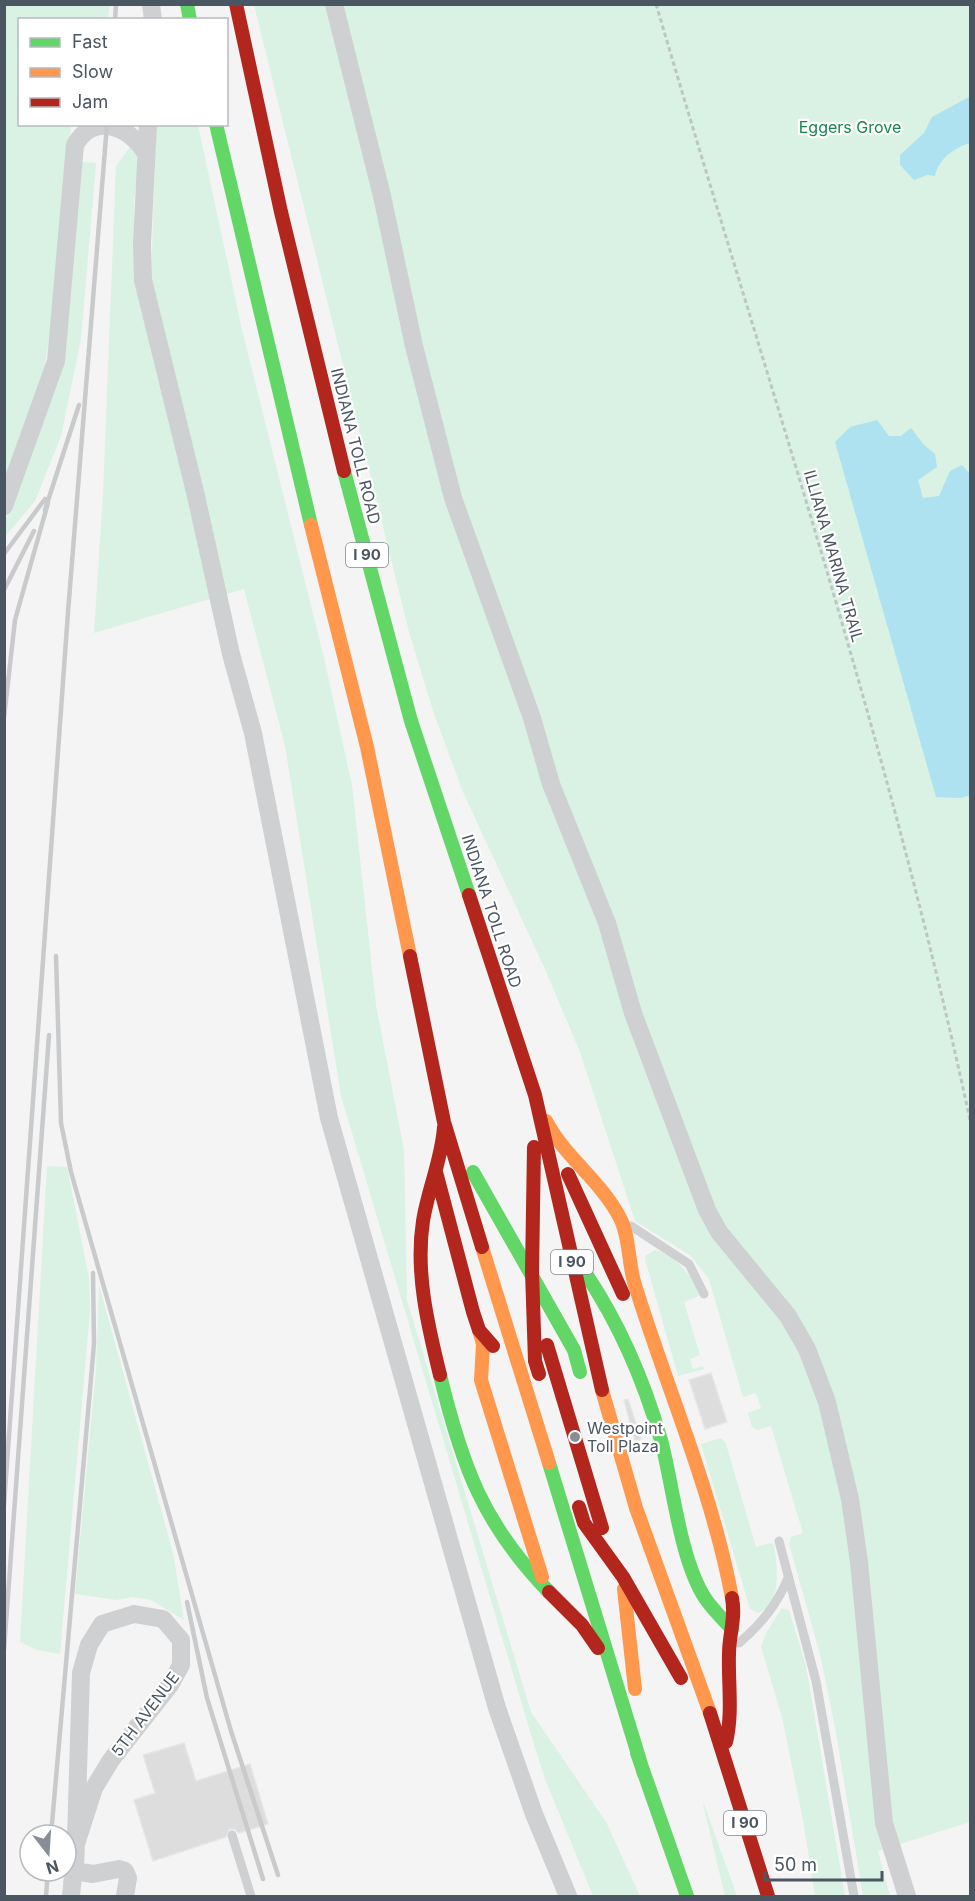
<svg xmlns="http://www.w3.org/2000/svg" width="975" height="1901" viewBox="0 0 975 1901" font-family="Inter,sans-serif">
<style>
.green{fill:#d9f2e3}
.water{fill:#aee2f0}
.building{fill:#ddddde;stroke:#e5e6e7;stroke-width:1.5}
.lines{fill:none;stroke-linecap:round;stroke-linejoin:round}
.path{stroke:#bcc7c4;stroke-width:3;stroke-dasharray:4.5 3;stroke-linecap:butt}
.lane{stroke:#ced0d2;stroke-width:9}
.street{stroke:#ced0d2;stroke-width:18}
.fast{stroke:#63d668;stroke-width:14}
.slow{stroke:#ff974d;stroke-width:14}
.jam{stroke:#b3261e;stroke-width:14}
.rail{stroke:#c9cacc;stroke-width:4.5}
.poi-dot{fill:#868d94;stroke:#fff;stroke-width:2}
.labels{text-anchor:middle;stroke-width:4.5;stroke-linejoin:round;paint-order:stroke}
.shield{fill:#fff;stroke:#808990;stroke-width:1.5}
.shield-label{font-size:15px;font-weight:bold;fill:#4a5661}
.park-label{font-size:16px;fill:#17864f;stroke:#fff}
.street-label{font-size:16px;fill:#4a5661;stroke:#fff}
.poi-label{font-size:16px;fill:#4a5661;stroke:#fff;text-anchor:start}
</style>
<rect width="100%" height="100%" fill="#f4f4f4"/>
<path class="green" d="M5,5H110L108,19L20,20V124L71,125L60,267L42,384L5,491Z
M254,5H970V1822L878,1851L890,1896H863L835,1727L820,1654L789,1544L791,1537L803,1533L771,1426L757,1430L752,1427L748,1413L761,1408L756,1393L743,1397L709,1279L691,1256L635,1221L580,1052L545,969L463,792L434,714L409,632Z
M156,125H198L242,330L324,658L352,785L376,1005L404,1150L407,1300L531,1712L606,1822L640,1896H593L545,1779L532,1738L341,1096L285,746L244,589L94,633L103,494L116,166L130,147L136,149C142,169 135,185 134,205C134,239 139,251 151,282Z
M81,162L96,163L81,339L61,436L35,501L5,537V521L56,383Z
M47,1166L67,1167L89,1278L90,1311L60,1654L37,1650L20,1642Z
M655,1250C676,1255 693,1276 699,1296L684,1302L700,1355L690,1359L693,1369L703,1366L704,1369L678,1376L645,1259L646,1255Z
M99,1285L173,1553L184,1620L151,1600L132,1597L117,1600L75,1594L96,1369Z
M721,1438L726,1444L756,1547L771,1543L774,1545C777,1564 783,1605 758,1613L750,1609L701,1444Z
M782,1608L789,1610L806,1666L845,1896H815L803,1820L782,1717L761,1647L766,1633Z
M703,1804H704L737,1896H725Z"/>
<path class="water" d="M969,97L970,143C954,148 939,158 935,176L927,175L914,180L900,165V155L924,133L932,117Z
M877,420L889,436H901L911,428L924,445L935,454L937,467L918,480L923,498L939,496L950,471L962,465L970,474V795L961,798L936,797L835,442L850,427Z"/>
<path class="building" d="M711,1373L727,1422L705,1429L689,1380Z
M628,1399L641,1439L635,1441L624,1400Z
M184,1743L196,1781L250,1764L268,1824L239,1833L234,1829H229L226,1837L153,1861L134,1800L155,1793L143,1755Z"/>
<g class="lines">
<path class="path" d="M656,4C765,375 889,743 970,1120"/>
<path class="lane" d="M631,1226L689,1264L704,1294
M779,1541L816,1681L854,1896
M739,1643C761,1624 777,1605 788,1578
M232,1835L251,1896"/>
<path class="street" d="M151,4L153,20
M334,4L382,196L414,346L453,498L532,718L551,784L607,923L633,1013L707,1210L719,1232L788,1316L807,1349L827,1402L850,1499L859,1562L884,1823L907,1896
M148,124L142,244L143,280L196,496L231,654L253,733L329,1118L497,1708L534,1814L568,1896
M4,506L56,361L75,145C93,113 128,125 145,152
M75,1871L93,1874L119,1869L125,1871L128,1878L125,1896
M71,1896L76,1844L94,1788L111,1760L170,1685L181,1665V1640L163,1619L134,1614L102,1624L89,1645L81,1673L75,1871"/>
<path class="fast" d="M187,4L190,20
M216,124L311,525
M344,471L411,721L469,895
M473,1172L574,1350L580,1372
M586,1274C620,1325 644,1381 661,1440C673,1485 680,1560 705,1598C712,1609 723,1619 732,1629
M440,1375C462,1466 483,1524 549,1592
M549,1463L644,1774
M637,1753L687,1896"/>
<path class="slow" d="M311,525L367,747L410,956
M546,1121C565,1157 601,1181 620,1218C630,1237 628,1264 635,1285C667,1389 712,1490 732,1598
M482,1247L549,1463
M479,1330L483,1344L481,1380L542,1577
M602,1390L636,1508L710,1713
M624,1589L635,1689"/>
<path class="jam" d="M236,4L281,212L344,471
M469,895L535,1095L602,1390
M410,956L444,1122L482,1247
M534,1147L532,1272L535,1361L539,1374
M436,1172L473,1312L479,1330L493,1346
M568,1174L623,1294
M547,1345L602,1528
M440,1375C428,1326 415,1272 423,1221C428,1189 442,1159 444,1127
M579,1507L584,1523L623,1577L681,1678
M549,1592L582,1625L598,1648
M710,1713L768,1896
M726,1742C733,1713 728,1683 729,1654C729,1634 736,1618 732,1598"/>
<path class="rail" d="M115,20L116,4
M45,510L79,405
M4,554L45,499
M4,590L34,531
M4,718L15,620L48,503
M56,956L61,1123L71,1172L231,1731L278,1875
M4,1505L68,612L107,124
M187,1602L207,1698L263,1879
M4,1650L49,1035
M51,1835L94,1344L93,1273
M46,1896L48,1871"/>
</g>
<circle class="poi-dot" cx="575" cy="1437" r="6"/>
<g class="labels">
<g class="shield">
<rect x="346" y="543" width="42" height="24" rx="4.5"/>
<rect x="551" y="1250" width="42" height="24" rx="4.5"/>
<rect x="724" y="1811" width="42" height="24" rx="4.5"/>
</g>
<g class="shield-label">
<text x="367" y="560">I 90</text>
<text x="572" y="1267">I 90</text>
<text x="745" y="1828">I 90</text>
</g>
<g class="park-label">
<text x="850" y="133">Eggers Grove</text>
</g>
<g class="street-label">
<text transform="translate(356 446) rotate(76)" y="6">INDIANA TOLL ROAD</text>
<text transform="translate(834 556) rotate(74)" y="6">ILLIANA MARINA TRAIL</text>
<text transform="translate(492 911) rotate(72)" y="6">INDIANA TOLL ROAD</text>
<text transform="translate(145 1714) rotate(-53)" y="6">5TH AVENUE</text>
</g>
<g class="poi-label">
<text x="587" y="1434">Westpoint<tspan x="587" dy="18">Toll Plaza</tspan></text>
</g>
</g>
<rect width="975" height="1901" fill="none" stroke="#4a5661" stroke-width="12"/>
<rect x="18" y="18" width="210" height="108" fill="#ffffff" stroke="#b7bbc0" stroke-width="1.5"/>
<rect x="30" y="38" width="30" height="9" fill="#63d668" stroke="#b7bbc0" stroke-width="1.5"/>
<text x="72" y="48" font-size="18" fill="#4a5661">Fast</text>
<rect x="30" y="68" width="30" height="9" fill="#ff974d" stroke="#b7bbc0" stroke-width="1.5"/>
<text x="72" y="78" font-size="18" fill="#4a5661">Slow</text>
<rect x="30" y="98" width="30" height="9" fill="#b3261e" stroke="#b7bbc0" stroke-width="1.5"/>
<text x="72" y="108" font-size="18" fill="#4a5661">Jam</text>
<g transform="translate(48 1853) rotate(163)"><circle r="28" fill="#ffffff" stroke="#b7bbc0" stroke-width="1.5"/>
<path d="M0-4.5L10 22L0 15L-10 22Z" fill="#868d94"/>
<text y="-9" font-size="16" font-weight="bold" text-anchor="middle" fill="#4a5661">N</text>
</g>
<path d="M765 1871v9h117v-9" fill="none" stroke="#4a5661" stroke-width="3"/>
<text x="774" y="1871" font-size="18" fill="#4a5661" stroke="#ffffff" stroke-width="4.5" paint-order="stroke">50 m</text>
</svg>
